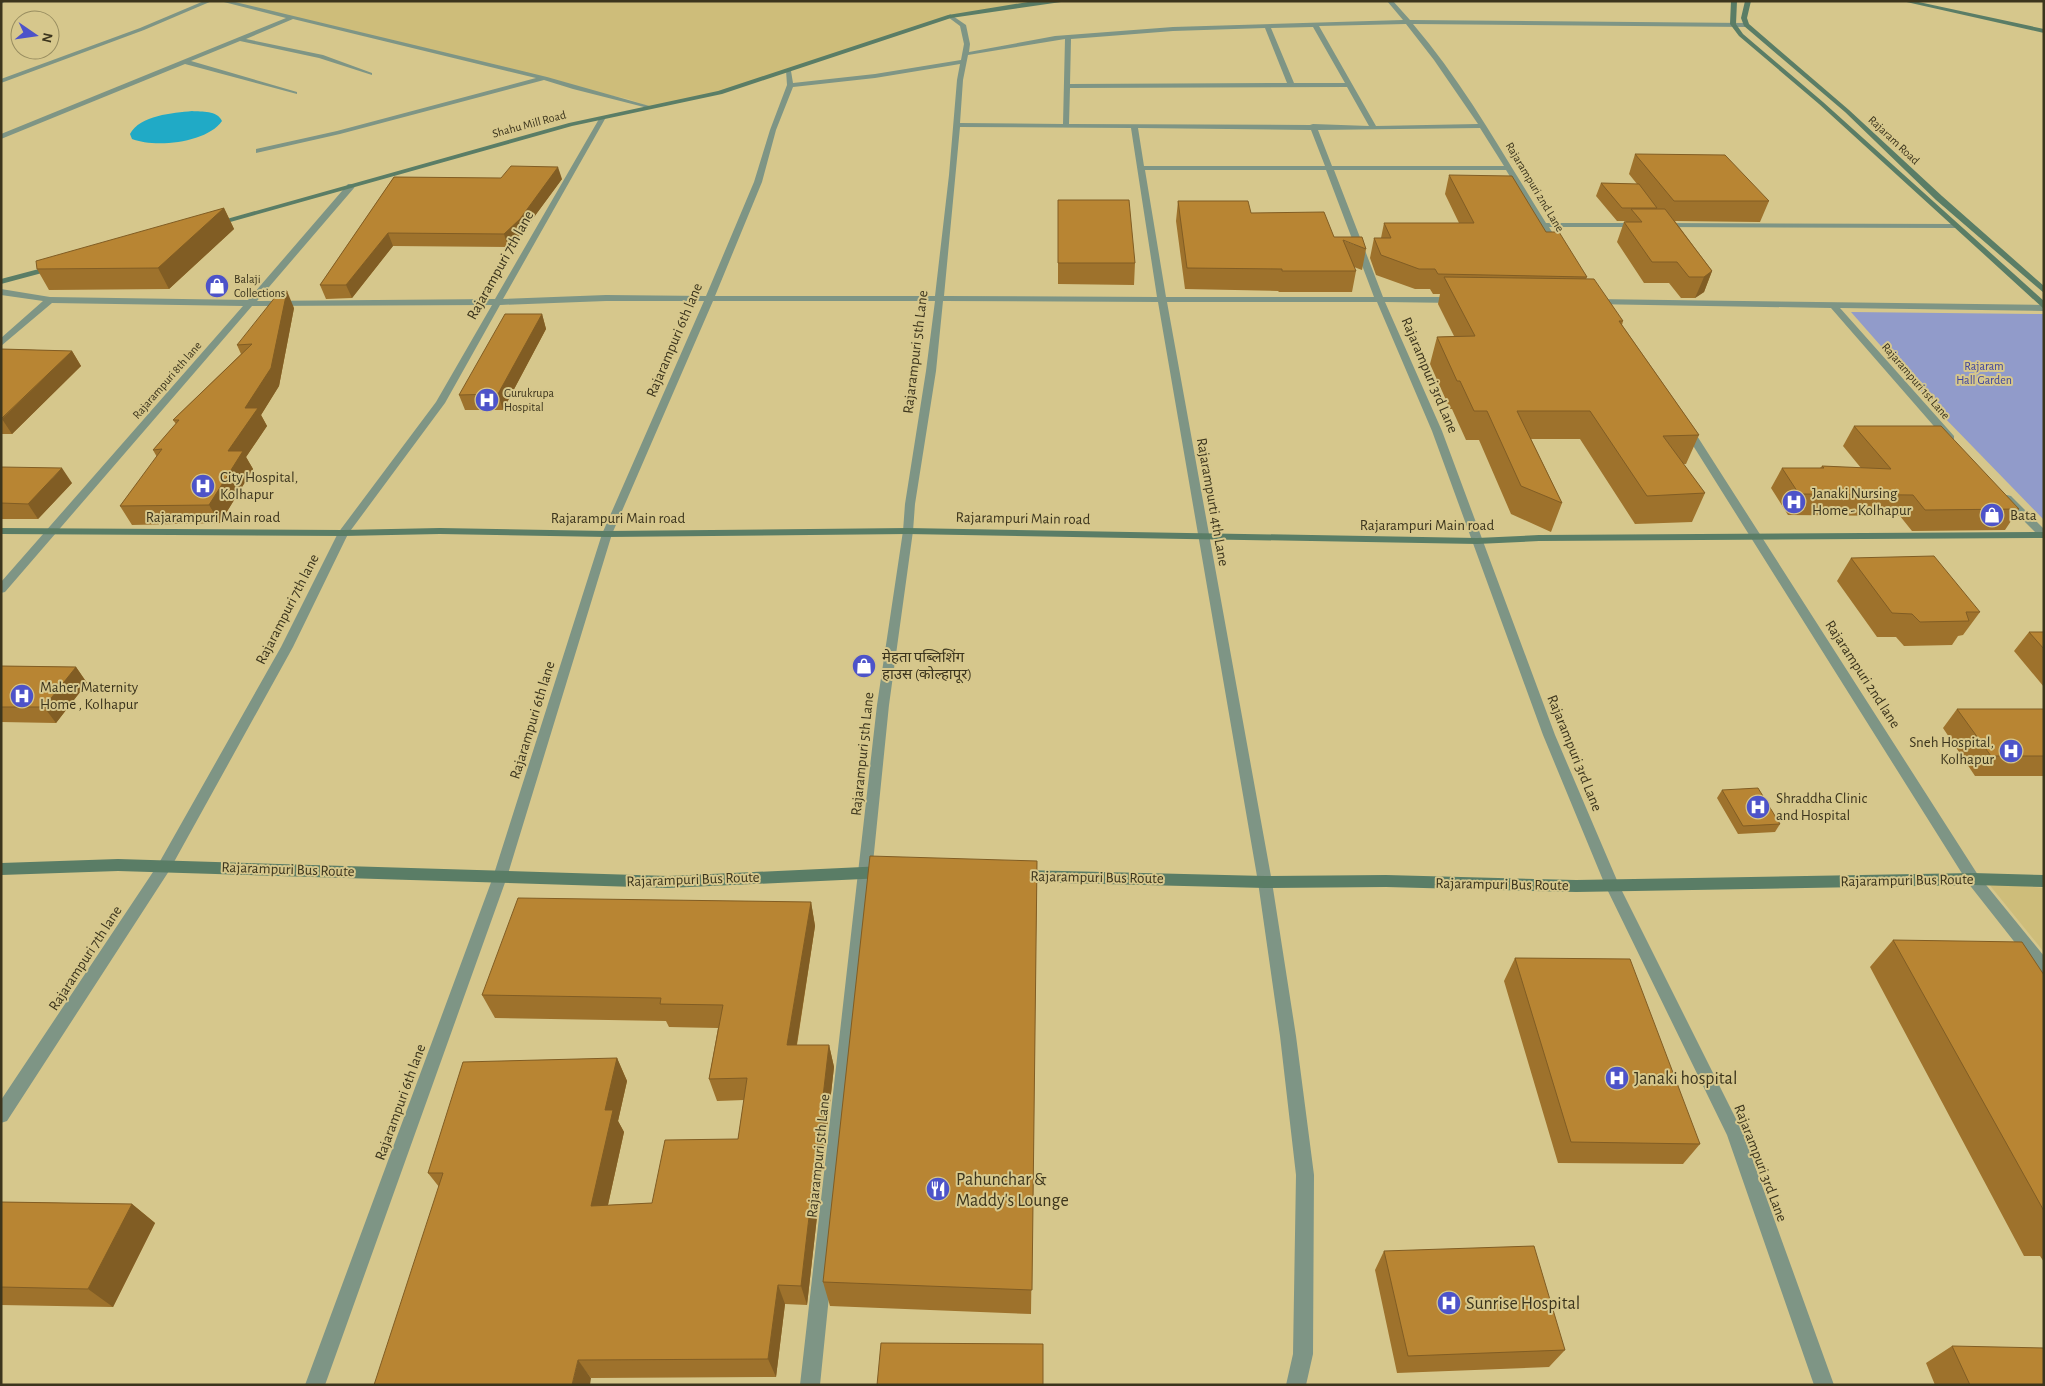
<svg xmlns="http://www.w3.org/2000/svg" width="2045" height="1386" viewBox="0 0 2045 1386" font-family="'Alegreya Sans','Noto Sans Devanagari',sans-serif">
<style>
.built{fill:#cebd7a}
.green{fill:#919bca}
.water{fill:#20aac6}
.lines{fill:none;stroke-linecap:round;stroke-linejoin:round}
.street{fill:#7e9585;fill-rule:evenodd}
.secondary{fill:#5a7d66;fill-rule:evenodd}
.wall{fill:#9e722c}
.shaded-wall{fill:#815d24}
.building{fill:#b88533;stroke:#815d24}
.labels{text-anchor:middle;stroke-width:4;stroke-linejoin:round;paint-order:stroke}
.far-street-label{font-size:12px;fill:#3c351d;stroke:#d6c78c}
.far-poi-label{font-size:12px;fill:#3c351d;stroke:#d6c78c;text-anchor:start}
.far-park-label{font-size:12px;fill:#3e449f;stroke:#d6c78c}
.street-label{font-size:15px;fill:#3c351d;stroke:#d6c78c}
.poi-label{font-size:15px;fill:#3c351d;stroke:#d6c78c;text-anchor:start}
.near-poi-label{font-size:18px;fill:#3c351d;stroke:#d6c78c;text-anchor:start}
</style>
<rect width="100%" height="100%" fill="#d6c78c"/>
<path class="built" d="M223,1H1065L955,15L708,95L650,107L628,99L575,88L545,78Z
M1988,883L2044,888V952Z"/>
<path class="green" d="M1851,312L2044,314V520L1939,412Z"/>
<path class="water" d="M192,111C202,112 217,110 222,121C207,143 155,148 132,139L130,134C140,115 173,113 192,111Z"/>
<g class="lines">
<path class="street" d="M1,1H6L1,4Z
M204,1H212L144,30L1,83V79L140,28Z
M220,1H231L547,77L653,107L648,108L573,89L544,80L340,134L256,153V149L337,131L536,78L293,19L246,39L323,55L372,73V75L319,58L240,41L191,61L297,92V94L185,64L1,139V134L286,18Z
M1387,1H1393L1410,20L1746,23L1749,25L1746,27L1413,24C1465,85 1504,156 1546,223H1641V227H1549L1560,245L1556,247H1553L1506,170H1334L1383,297H1456L1460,300L1456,303L1385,302L1442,431L1555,735L1619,885L1743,1133L1834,1385H1814L1727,1135L1605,885L1543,735L1432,431L1377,302H1167L1272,882L1296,1036L1314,1175L1313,1354L1306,1385H1286L1293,1354L1296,1175L1280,1036L1258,882L1158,302L943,301L936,371L915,504L913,531L889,705L820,1385H800L877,705L903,531L905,504L926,371L935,301H713L612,534L507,877L325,1385H305L493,877L602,534L704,301H606L500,305L445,403L348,534L293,647L169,871L7,1121L1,1123V1100L159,863L281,647L338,533L436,402L492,305L252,306L5,592L1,593V582L243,306L52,303L1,346V338L43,301L1,295V289L50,297L248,300L348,184H351L355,186L354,188L257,301L495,299L599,119L602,117L605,119L503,299L606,295L706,296L754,182L770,130L787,85L786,70L791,71L793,83L875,74L961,60L964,44L960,26L948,17L950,14L966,25L970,44L969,52L1055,36L1173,27L1403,20ZM1406,24L1434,60L1478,124L1376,126L1319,26ZM1313,27L1345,83H1294L1271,28ZM1265,28L1287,83L1070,84L1071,39L1173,31ZM1065,39L1063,124L960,123L963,80L968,55ZM960,64L957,80L949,175L935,296H715L762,182L776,130L793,87L875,78ZM1347,87L1369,126L1313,124L1310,125L1069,124L1070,88ZM960,127L1131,128L1157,297L944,296ZM1138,128L1311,130L1325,166H1144ZM1480,128L1504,166H1332L1318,130ZM1145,170H1326L1374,297H1166Z
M1658,223L1955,224L1959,226L1955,228L1661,227H1658Z
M1593,299L2044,305V311L1840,308L1954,436V440H1946L1831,308L1590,304L1589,302Z
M1687,425L1692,428L1978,875L2044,956V974L2039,973L1968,883L1682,428Z
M2007,495L2011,496L2044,529V538L2040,537L2003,500L2002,498L2003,496Z"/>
<path class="secondary" d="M1034,1H1068L951,18L722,94L572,126L216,226L209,224L569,123L718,91L948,15Z
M1731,1H1737L1736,24L1743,34L1823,102L2044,301V309L1819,104L1739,36L1730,24Z
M1745,1H1751L1747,18L1749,24L1849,110L1942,196L2044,286V293L1936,200L1845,112L1744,26L1741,18Z
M1902,1H1914L2044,29V33Z
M54,265H57V269L1,284V279Z
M1,528L343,530L440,528L607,531L908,528L1477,538L1539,535L2044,532V538L1539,541L1477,544L908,534L607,537L440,534L343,536L1,534Z
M118,859L668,876L884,866L889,868L891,872L889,876L884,878L668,888L118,871L1,875V863Z
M1022,870L1265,876L1386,875L1576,880L1973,873L2044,875V887L1973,885L1576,892L1386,887L1265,888L1022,882L1017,880L1015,876L1017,872Z"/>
</g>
<path class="wall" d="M1635,154L1769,201L1760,222L1675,221L1712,271L1704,292L1695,298H1681L1669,283H1644L1617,242L1624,222L1626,221H1617L1596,196L1601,183L1637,184L1629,174Z
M1449,175L1546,232L1587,277L1586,279L1623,321L1622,325L1699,435L1686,464H1683L1705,493L1692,522L1635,524L1580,439H1531L1562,503L1551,532L1511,514L1479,440H1466L1452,409H1450L1430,364L1437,337L1454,336L1438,304L1440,294H1433L1430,289H1415L1376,275L1370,258L1374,238H1381L1384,223H1459L1445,194Z
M394,177L562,179L523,232L508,247L393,246L352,298L326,299L320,285Z
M1058,200L1135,263L1134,285L1058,284Z
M1178,201L1251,213L1334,237L1366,249L1362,270L1354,267L1356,271L1352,292H1279L1278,291L1185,289L1176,221Z
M224,208L234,229L169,289L49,290L37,269Z
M294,308L279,386L261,415L267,426L246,457L253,469L220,523L132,525L120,506L157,457L153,450L176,424L173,420L241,354L237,345Z
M542,314L546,329L503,410H465L459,395Z
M1,349L72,351L81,366L12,434H1Z
M1854,426L2019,509L2005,530L1912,531L1900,516L1788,515L1771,488L1782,468H1820L1822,466L1861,468L1843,446Z
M1,467L72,483L38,519H1Z
M1851,558L1980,612L1963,635L1958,636L1952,645L1904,646L1896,637H1877L1837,581Z
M2029,632H2044V687L2014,651Z
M1,666L76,667L87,683L56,723L1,722Z
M1957,709H2044V776H1975L1943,728Z
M1722,790L1780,824L1775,832L1738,834L1717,798Z
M1037,861L1031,1314L830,1306L823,1282Z
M811,902L815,926L797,1045H829L834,1067L807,1305L785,1304L776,1377L591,1378L428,1173L617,1058L627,1081L618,1121L624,1132L608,1205L652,1203L738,1139L744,1100L717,1101L709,1079L718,1028L669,1027L666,1021L495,1018L482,995Z
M1893,940L2044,975V1262L2040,1256H2024L1870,967Z
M1515,958L1700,1144L1683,1164L1558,1163L1504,981Z
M1,1202L132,1204L155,1223L113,1307L1,1305Z
M1384,1251L1565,1350L1549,1367L1397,1373L1375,1270Z
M1952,1346L2044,1385H1935L1926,1363Z"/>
<path class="shaded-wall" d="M558,167L562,179L523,232L508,247L504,234Z
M224,208L234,229L169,289L158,268Z
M388,233L393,246L352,298L346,285Z
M1712,271L1704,292L1695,298L1704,277Z
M287,291L294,308L279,386L261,415L267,426L246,457L253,469L220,523L209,505L228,451L245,408Z
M542,314L546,329L503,410L498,394Z
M72,351L81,366L12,434L2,419Z
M62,468L72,483L38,519L28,504Z
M76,667L87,683L56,723L44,707Z
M811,902L815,926L793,1068L787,1045Z
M829,1045L834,1067L807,1305L801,1286Z
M617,1058L627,1081L618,1121L624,1132L603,1227L591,1206L605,1110Z
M132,1204L155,1223L113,1307L88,1289Z
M778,1285L785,1304L776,1377L768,1359Z
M578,1360L591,1378L590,1385H572Z"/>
<path class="building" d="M1635,154L1725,155L1769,201H1674Z
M511,166L558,167L520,219L504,234L388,233L346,285H320L394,177L501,178Z
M1449,175L1512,176L1546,232H1559L1587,277L1438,274L1435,269H1419L1381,255L1374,238H1391L1384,223H1474Z
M1601,183L1639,184L1657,208H1622Z
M1058,200H1129L1135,263H1058Z
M1178,201H1248L1251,213L1324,212L1334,237H1362L1366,249L1343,240L1356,271H1282V269L1187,268Z
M224,208L158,268L37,269L36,261Z
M1631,209H1665L1712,271L1704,277H1689L1677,262H1652L1624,222H1642Z
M1444,277L1594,279L1623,321H1619L1699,435L1663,436L1705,493L1647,496L1590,411H1517L1562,503L1521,486L1487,411H1474L1460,381H1457L1437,337L1475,336Z
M280,291H287L271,368L245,408H258L228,451H243L209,505L120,506L162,449L153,450L179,420H173L252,344L237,345Z
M505,314H542L498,394L459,395Z
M1,349L72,351L1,419Z
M1854,426H1941L2019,509L1925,510L1913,495L1799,494L1782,468H1824L1822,466L1891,469Z
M1,467L62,468L28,504L1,503Z
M1934,556L1980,612H1966L1969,621L1920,622L1912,614L1892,613L1851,558Z
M2029,632H2044V649Z
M1,666L76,667L44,707H1Z
M1957,709H2044V756H1991Z
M1758,788L1780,824L1743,826L1722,790Z
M870,856L1037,861L1032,1290L823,1282Z
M518,898L811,902L787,1045H829L801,1286L778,1285L768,1359L578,1360L572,1385H374L443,1173H428L463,1062L617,1058L605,1110H613L591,1206L652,1203L665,1140L738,1139L747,1078L709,1079L723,1005L660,1004L661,998L482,995Z
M1893,940L2022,942L2044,975V1211Z
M1515,958L1630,959L1700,1144L1571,1142Z
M1,1202L132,1204L88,1289L1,1287Z
M1534,1246L1565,1350L1408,1356L1384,1251Z
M881,1343L1043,1344V1385H877Z
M1952,1346L2044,1348V1385H1970Z"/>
<defs>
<g id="shop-disc" transform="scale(1.25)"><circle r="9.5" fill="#4d53c9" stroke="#d6c78c"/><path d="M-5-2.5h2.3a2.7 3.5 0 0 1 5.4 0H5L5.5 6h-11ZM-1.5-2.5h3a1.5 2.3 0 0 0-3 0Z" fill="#fff"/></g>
<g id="hospital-disc" transform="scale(1.25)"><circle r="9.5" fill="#4d53c9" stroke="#d6c78c"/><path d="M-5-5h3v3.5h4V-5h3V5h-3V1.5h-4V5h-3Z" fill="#fff"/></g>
<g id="restaurant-disc" transform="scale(1.25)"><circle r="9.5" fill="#4d53c9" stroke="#d6c78c"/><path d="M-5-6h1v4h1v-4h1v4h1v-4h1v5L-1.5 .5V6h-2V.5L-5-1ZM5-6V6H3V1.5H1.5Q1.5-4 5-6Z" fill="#fff"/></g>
</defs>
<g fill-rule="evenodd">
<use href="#shop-disc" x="217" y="286"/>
<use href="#hospital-disc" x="487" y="400"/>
<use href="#hospital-disc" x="203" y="486"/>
<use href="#hospital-disc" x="1794" y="502"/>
<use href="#shop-disc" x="1992" y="515"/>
<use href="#shop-disc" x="864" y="666"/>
<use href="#hospital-disc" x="22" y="696"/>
<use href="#hospital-disc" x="2011" y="751"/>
<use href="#hospital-disc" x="1758" y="807"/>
<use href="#hospital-disc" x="1617" y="1078"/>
<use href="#restaurant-disc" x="938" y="1189"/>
<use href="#hospital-disc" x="1449" y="1303"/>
</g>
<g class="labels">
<g class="far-street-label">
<text transform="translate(529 124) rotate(-15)" y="4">Shahu Mill Road</text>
<text transform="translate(1894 140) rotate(43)" y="4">Rajaram Road</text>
<text transform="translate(1535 187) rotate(59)" y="4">Rajarampuri 2nd Lane</text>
<text transform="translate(167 380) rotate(-49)" y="4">Rajarampuri 8th lane</text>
<text transform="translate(1916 381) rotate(49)" y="4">Rajarampuri 1st Lane</text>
</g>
<g class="far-poi-label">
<text x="234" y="283">Balaji<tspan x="234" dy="14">Collections</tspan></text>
<text x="504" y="397">Gurukrupa<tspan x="504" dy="14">Hospital</tspan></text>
</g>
<g class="far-park-label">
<text x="1984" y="370">Rajaram<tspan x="1984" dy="14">Hall Garden</tspan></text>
</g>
<g class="street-label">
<text transform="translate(500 265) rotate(-61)" y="5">Rajarampuri 7th lane</text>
<text transform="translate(674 340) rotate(-67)" y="5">Rajarampuri 6th lane</text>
<text transform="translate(915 352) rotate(-83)" y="5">Rajarampuri 5th Lane</text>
<text transform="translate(1430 375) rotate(67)" y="5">Rajarampuri 3rd Lane</text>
<text transform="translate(1213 502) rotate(80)" y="5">Rajarampurti 4th Lane</text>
<text x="213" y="522">Rajarampuri Main road</text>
<text x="618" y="523">Rajarampuri Main road</text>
<text transform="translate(1023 518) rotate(1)" y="5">Rajarampuri Main road</text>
<text x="1427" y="530">Rajarampuri Main road</text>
<text transform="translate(287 609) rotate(-63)" y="5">Rajarampuri 7th lane</text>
<text transform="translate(1863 674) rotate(57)" y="5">Rajarampuri 2nd lane</text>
<text transform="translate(532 720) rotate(-73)" y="5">Rajarampuri 6th lane</text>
<text transform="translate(1575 753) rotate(68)" y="5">Rajarampuri 3rd Lane</text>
<text transform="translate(862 754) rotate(-84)" y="5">Rajarampuri 5th Lane</text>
<text transform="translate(288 869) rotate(2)" y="5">Rajarampuri Bus Route</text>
<text transform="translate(1097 877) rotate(1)" y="5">Rajarampuri Bus Route</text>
<text transform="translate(693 879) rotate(-2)" y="5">Rajarampuri Bus Route</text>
<text transform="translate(1907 880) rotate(-1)" y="5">Rajarampuri Bus Route</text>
<text transform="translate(1502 884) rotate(1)" y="5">Rajarampuri Bus Route</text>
<text transform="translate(85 958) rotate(-57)" y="5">Rajarampuri 7th lane</text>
<text transform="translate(400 1102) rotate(-70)" y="5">Rajarampuri 6th lane</text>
<text transform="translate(818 1156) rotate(-84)" y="5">Rajarampuri 5th Lane</text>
<text transform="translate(1761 1163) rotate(69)" y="5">Rajarampuri 3rd Lane</text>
</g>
<g class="poi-label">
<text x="220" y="482">City Hospital,<tspan x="220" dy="17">Kolhapur</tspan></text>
<text x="1812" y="498">Janaki Nursing<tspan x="1812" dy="17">Home - Kolhapur</tspan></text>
<text x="2010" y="520">Bata</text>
<text x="882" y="662">मेहता पब्लिशिंग<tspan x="882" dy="17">हाउस (कोल्हापूर)</tspan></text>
<text x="40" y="692">Maher Maternity<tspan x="40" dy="17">Home , Kolhapur</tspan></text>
<text x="1994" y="747" text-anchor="end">Sneh Hospital,<tspan x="1994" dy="17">Kolhapur</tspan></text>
<text x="1776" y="803">Shraddha Clinic<tspan x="1776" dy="17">and Hospital</tspan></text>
</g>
<g class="near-poi-label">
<text x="1634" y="1084">Janaki hospital</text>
<text x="956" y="1185">Pahunchar &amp;<tspan x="956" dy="21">Maddy's Lounge</tspan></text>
<text x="1466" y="1309">Sunrise Hospital</text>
</g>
</g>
<rect width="2045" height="1386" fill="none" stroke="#3c351d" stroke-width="5"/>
<g transform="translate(35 35) rotate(103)"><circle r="24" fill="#d6c78c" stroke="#988d60"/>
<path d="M0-4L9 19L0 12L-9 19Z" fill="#4d53c9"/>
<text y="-8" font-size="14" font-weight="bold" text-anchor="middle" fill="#3c351d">N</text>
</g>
</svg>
